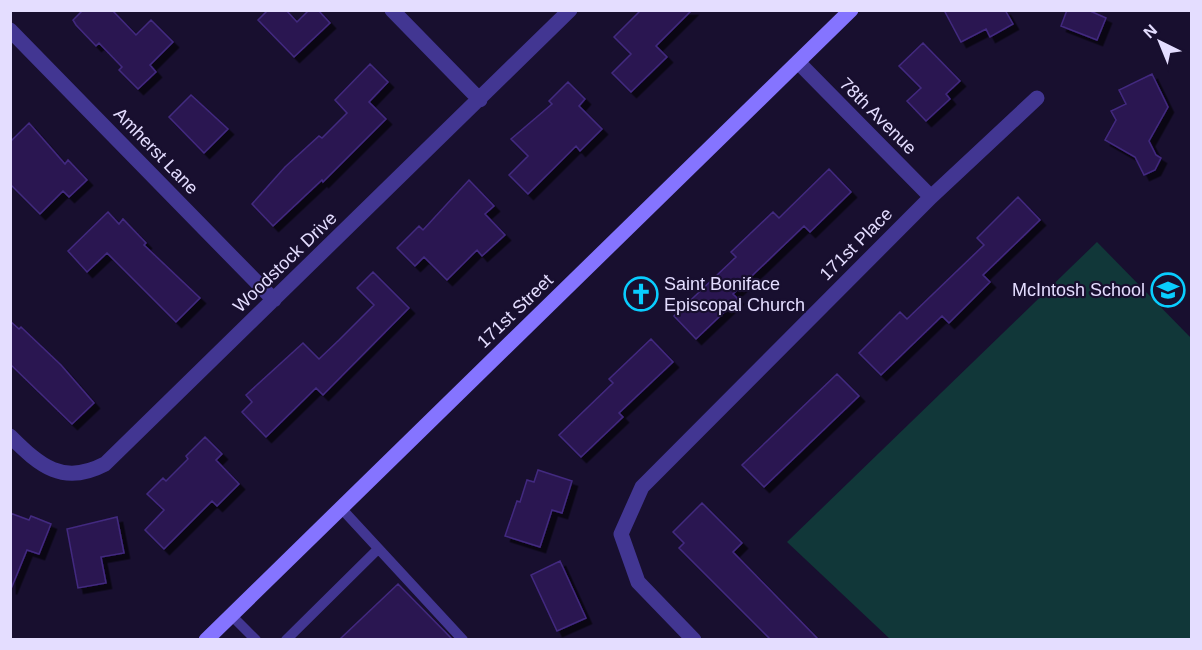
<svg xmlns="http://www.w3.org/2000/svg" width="1202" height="650" viewBox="0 0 1202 650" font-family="Arial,sans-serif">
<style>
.green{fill:#113739}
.building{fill:#2a1951;stroke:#432980;stroke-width:1.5;filter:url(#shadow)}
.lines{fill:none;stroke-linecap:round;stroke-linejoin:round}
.lane{stroke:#423692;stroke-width:10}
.street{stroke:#423692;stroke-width:15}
.secondary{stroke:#8574ff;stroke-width:15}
.labels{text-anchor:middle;stroke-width:4.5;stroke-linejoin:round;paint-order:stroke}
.street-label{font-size:18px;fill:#e4ddff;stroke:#180f2f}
.poi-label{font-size:18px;fill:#e4ddff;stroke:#180f2f;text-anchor:start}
</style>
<defs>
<filter id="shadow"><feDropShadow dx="5.5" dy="5.5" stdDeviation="0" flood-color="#0009"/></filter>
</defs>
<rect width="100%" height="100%" fill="#180f2f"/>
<path class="green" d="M1097,242L1191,338V639H890L787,542Z"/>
<path class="building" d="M83,10H112L136,35L151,20L173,42L150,65L156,72L138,89L119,70L122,67L99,43L96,46L76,25L73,20Z
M268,10H286L297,22L309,10H318L330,23L294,57L258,20Z
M641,10H692L656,46L667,57L631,92L612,73L631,54L614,37Z
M944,10H1005L1013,24L990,37L986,29L961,42Z
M1067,10H1088L1106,18L1097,40L1061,26Z
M923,43L960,81L946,94L950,99L926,121L907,101L921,88L899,66Z
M370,64L388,82L369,102L386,119L323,182L322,180L273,226L252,204L285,167L319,136L322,138L347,113L335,100Z
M1152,74L1168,107L1149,141L1156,155L1161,158L1155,170L1144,175L1135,157L1105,140L1116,120L1111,111L1126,104L1119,90Z
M568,82L585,99L579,106L602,129L580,151L576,146L528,194L509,175L528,156L511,139L552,104L549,101Z
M191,95L228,129L204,153L169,117Z
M29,123L65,164L68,160L87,180L69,197L63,191L40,214L10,184V142Z
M829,169L851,192L810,232L804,226L733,294L738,299L696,339L674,316L736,257L731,252L773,212L779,218Z
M469,180L494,206L485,214L505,235L482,256L477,250L447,280L424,257L415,266L397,248L419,226L423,230Z
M1018,197L1040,220L983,275L990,282L949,323L942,316L881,375L859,353L900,312L907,319L984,245L977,238Z
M108,212L119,224L123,219L146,243L144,245L200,298L176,322L107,253L87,272L68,251Z
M373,272L409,308L323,395L316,388L266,437L242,412L252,402L246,395L303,343L319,359L339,340L374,305L357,288Z
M10,321L19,329L21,327L61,365L94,403L72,424L10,364Z
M651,339L673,362L619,413L623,417L581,457L559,435L613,383L609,379Z
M837,374L859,396L764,487L742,465Z
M205,437L222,454L216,460L239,484L217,506L212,501L164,549L145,530L164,510L147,494L163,478L166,481L188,459L186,456Z
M538,470L572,481L562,513L552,510L540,547L505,536L517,501L520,502L527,480L534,482Z
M702,503L742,543L733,552L818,639H770L679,548L684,543L673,532Z
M10,513L29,520L31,516L51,524L39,554L27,550L11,589Z
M117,517L124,553L101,557L106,583L78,588L67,529Z
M560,561L586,618L557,631L531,575Z
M398,584L452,639H340Z"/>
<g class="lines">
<path class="lane" d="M341,508L463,640
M231,615L256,640
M286,640L378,549"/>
<path class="street" d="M392,10L480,100
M10,30L274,300
M798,62L931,197
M10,436C40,466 63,486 105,464L570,10
M694,640L638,582L621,534L642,487L931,197L1037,98"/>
<path class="secondary" d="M206,640L851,10"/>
</g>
<defs>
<g id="school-ring" transform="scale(1.725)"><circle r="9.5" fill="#180f2f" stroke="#09cdff" stroke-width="1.5"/><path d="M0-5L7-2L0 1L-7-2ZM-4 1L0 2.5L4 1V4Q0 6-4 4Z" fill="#09cdff"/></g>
<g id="church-ring" transform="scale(1.725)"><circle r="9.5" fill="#180f2f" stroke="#09cdff" stroke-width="1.5"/><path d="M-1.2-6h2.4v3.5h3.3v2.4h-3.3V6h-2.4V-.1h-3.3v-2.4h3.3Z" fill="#09cdff"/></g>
</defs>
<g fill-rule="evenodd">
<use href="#school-ring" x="1168" y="290"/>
<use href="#church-ring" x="641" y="294"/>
</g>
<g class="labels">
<g class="street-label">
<text transform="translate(878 116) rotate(45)" y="6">78th Avenue</text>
<text transform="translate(156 151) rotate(46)" y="6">Amherst Lane</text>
<text transform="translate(856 244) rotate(-45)" y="6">171st Place</text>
<text transform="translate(285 262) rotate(-44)" y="6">Woodstock Drive</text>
<text transform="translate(515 311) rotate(-44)" y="6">171st Street</text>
</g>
<g class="poi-label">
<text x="664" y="290">Saint Boniface<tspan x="664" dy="21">Episcopal Church</tspan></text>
<text x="1145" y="296" text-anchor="end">McIntosh School</text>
</g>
</g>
<rect width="1202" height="650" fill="none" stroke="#e4ddff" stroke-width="24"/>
<g transform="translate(1160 42) rotate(317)" stroke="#180f2f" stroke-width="4.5" paint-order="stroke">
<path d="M0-4.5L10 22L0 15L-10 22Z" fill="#e4ddff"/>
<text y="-9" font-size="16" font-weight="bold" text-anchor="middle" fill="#e4ddff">N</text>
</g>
</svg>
